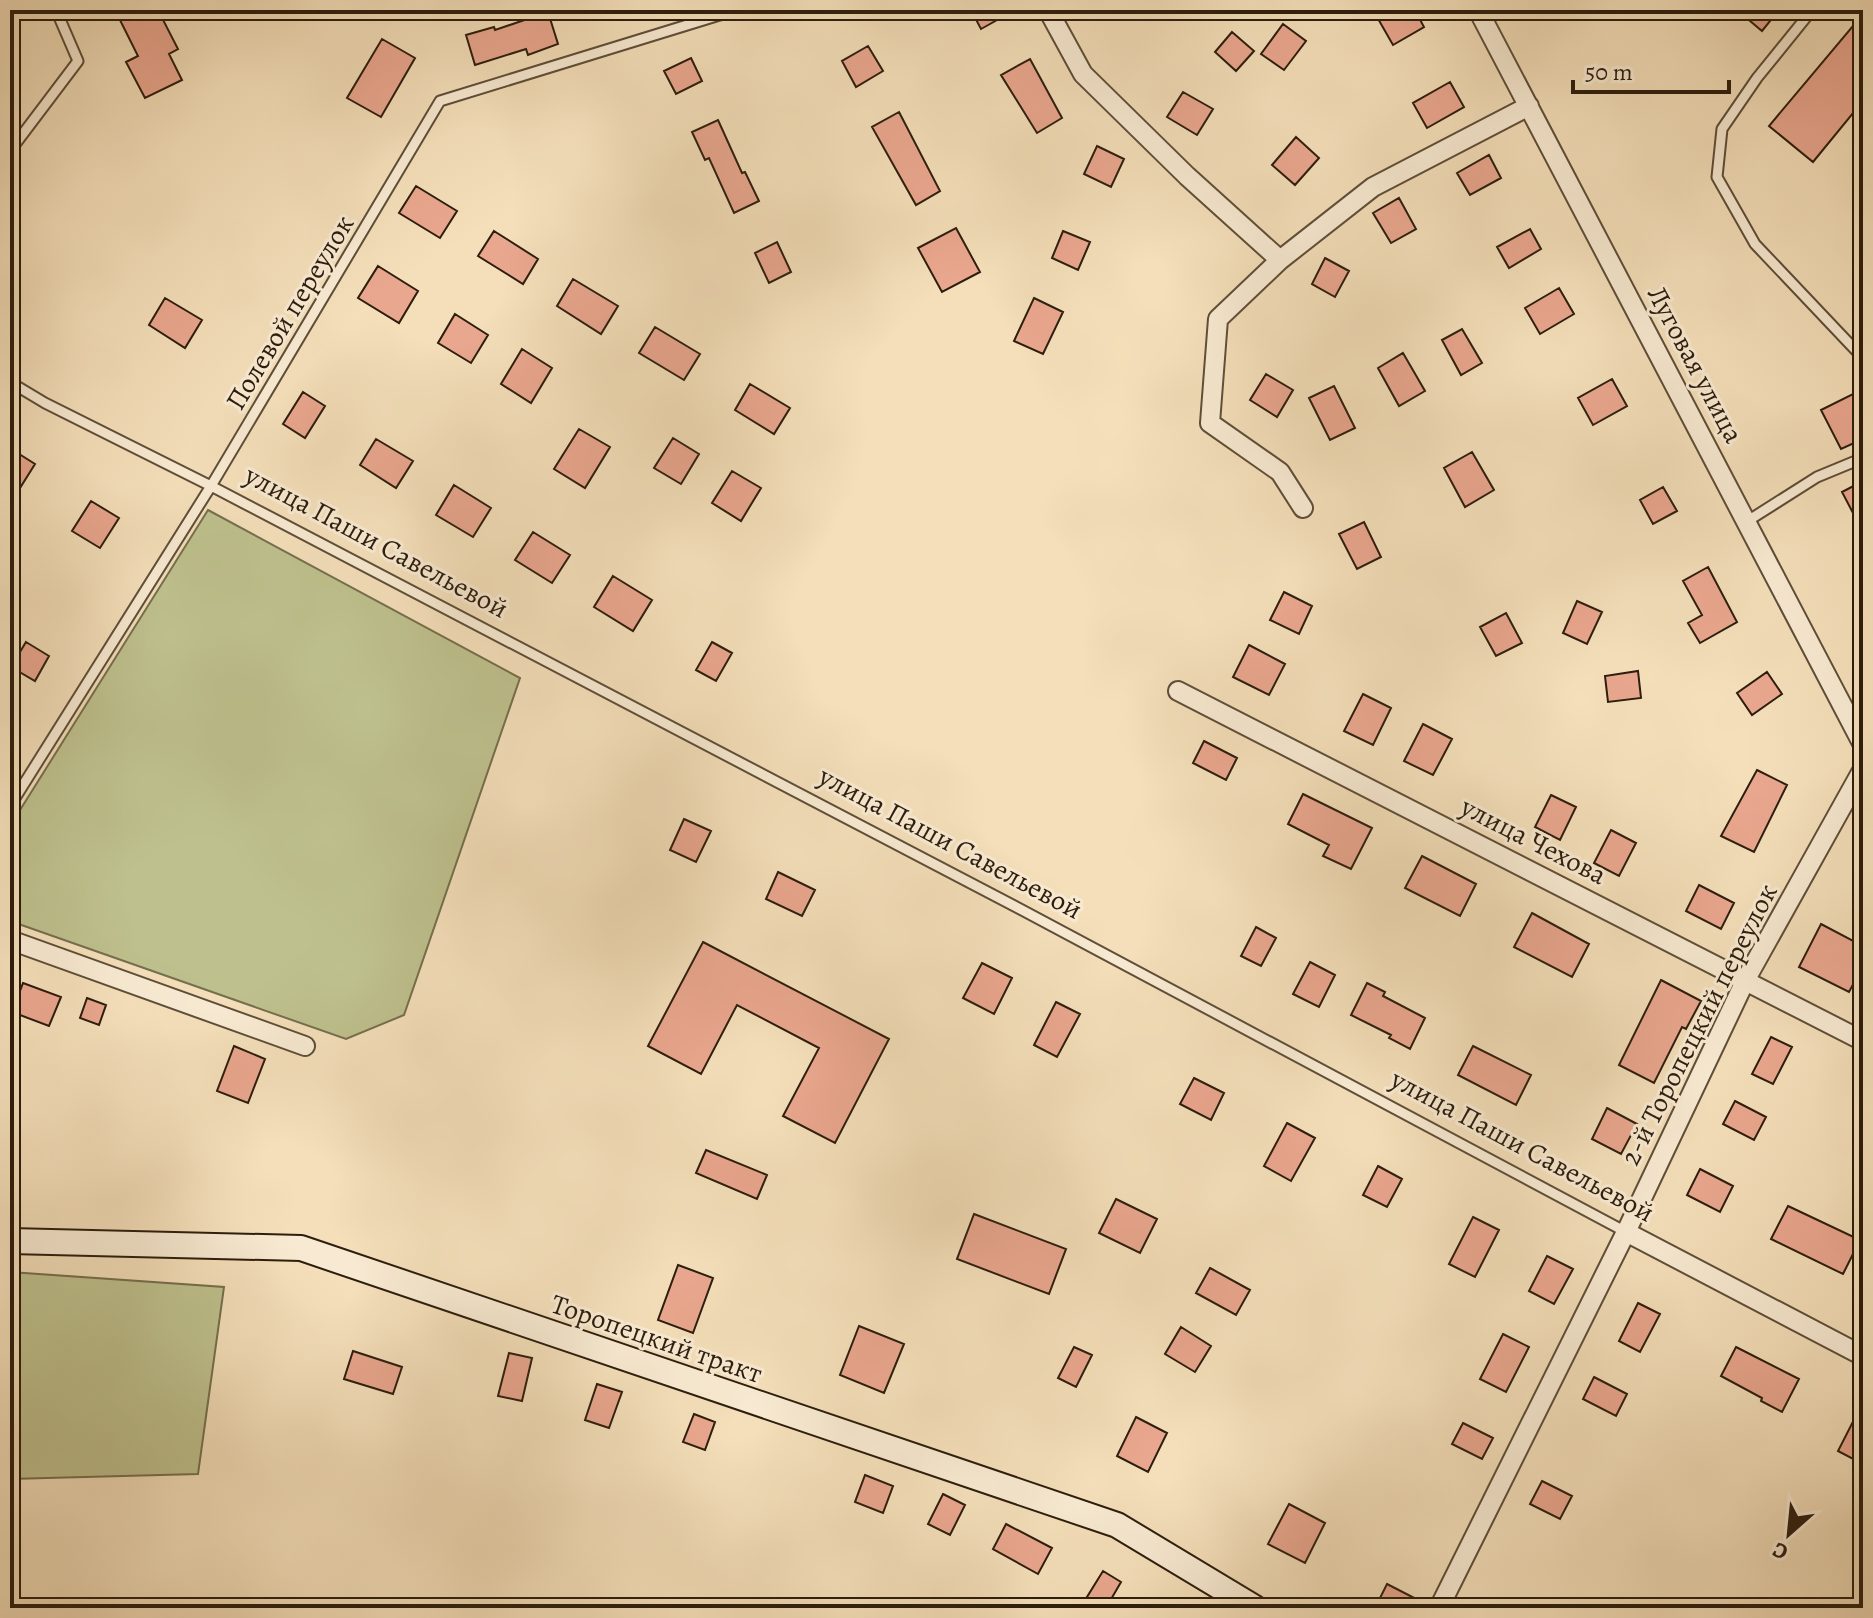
<svg xmlns="http://www.w3.org/2000/svg" width="1873" height="1618" viewBox="0 0 1873 1618" font-family="Alegreya,serif">
<style>
.green{fill:#bec18e;stroke:#756f4e;stroke-width:2}
.building{fill:#eaa78f;stroke:#2c1d0d;stroke-width:2}
.lines{fill:none;stroke-linecap:round;stroke-linejoin:round}
.lane-casing{stroke:#5e4e38;stroke-width:13}
.street-casing{stroke:#5e4e38;stroke-width:22}
.secondary-casing{stroke:#2c1d0d;stroke-width:28}
.lane{stroke:#f8ead2;stroke-width:9}
.street{stroke:#f8ead2;stroke-width:18}
.secondary{stroke:#f8ead2;stroke-width:24}
.labels{text-anchor:middle;stroke-width:6;stroke-linejoin:round;paint-order:stroke}
.street-label{font-size:28px;fill:#2c1d0d;stroke:#f8ead2}
</style>
<rect width="100%" height="100%" fill="#f4dfba"/>
<filter id="stains"><feTurbulence type="fractalNoise" baseFrequency=".0025" numOctaves="4"/><feColorMatrix values="0 0 0 0 .2 0 0 0 0 .09 0 0 0 0 .02 0 0 0 .5 -.17"/></filter>
<radialGradient id="worn" r=".72"><stop offset=".6" stop-color="#630" stop-opacity="0"/><stop offset="1" stop-color="#630" stop-opacity=".3"/></radialGradient>
<path class="green" d="M208,510L520,678L404,1015L346,1039L10,921V826Z
M10,1272L224,1287L198,1474L10,1479Z"/>
<path class="building" d="M115,10H158L178,49L169,54L182,80L145,98L126,62L138,56Z
M971,10H1015L981,29Z
M1373,10H1415L1424,27L1393,45Z
M1737,10H1779L1762,31Z
M548,12L558,44L528,55L526,49L475,65L466,35L494,27L495,30Z
M1863,14V101L1813,162L1769,126Z
M1283,24L1306,41L1284,70L1261,54Z
M1232,32L1254,51L1236,71L1215,52Z
M382,39L415,58L381,117L347,98Z
M868,46L883,71L856,87L842,61Z
M691,58L702,81L676,94L664,71Z
M1030,59L1062,118L1037,133L1001,75Z
M1450,82L1464,107L1427,128L1413,103Z
M1183,92L1213,109L1197,135L1167,117Z
M899,112L940,191L916,205L872,127Z
M718,120L742,173L745,172L759,201L734,213L709,158L705,160L692,132Z
M1296,137L1319,158L1295,185L1272,165Z
M1097,146L1124,159L1111,187L1084,174Z
M1489,155L1501,178L1470,195L1457,173Z
M416,186L457,211L440,238L399,213Z
M1399,198L1416,229L1391,243L1373,213Z
M956,228L980,272L942,292L918,248Z
M1530,229L1541,249L1509,268L1497,247Z
M494,231L538,259L523,284L478,256Z
M1063,231L1090,242L1078,270L1052,258Z
M777,242L791,272L769,283L755,253Z
M1325,258L1349,271L1335,297L1312,284Z
M378,266L418,291L399,323L358,298Z
M573,279L618,306L601,334L557,306Z
M1559,288L1574,314L1540,334L1525,308Z
M165,298L202,320L185,348L149,325Z
M1034,298L1063,312L1043,354L1014,341Z
M455,314L488,335L471,363L438,343Z
M655,327L700,354L684,380L639,353Z
M1462,329L1482,363L1461,375L1442,340Z
M522,349L552,368L531,403L501,384Z
M1403,353L1425,391L1399,406L1378,368Z
M1266,374L1293,390L1277,417L1250,400Z
M1612,379L1627,406L1593,425L1578,398Z
M750,384L790,408L774,434L735,410Z
M1334,386L1355,428L1330,440L1309,398Z
M1863,389V439L1841,449L1821,410Z
M303,392L325,406L305,438L283,424Z
M579,429L610,447L585,488L554,469Z
M673,438L699,454L681,484L654,468Z
M376,439L413,461L396,488L360,465Z
M16,452L35,464L10,504V460Z
M1472,452L1494,490L1465,507L1444,468Z
M732,471L761,488L741,521L712,503Z
M1863,481V532L1842,492Z
M454,485L491,508L473,537L436,515Z
M1663,487L1677,511L1653,524L1640,500Z
M91,501L119,518L100,548L72,531Z
M1364,522L1381,557L1357,569L1339,534Z
M533,532L570,555L552,583L515,560Z
M1708,567L1737,622L1700,643L1688,623L1702,615L1683,581Z
M613,576L652,600L633,631L594,607Z
M1284,592L1312,606L1299,634L1270,620Z
M1577,601L1602,612L1587,644L1563,633Z
M1506,613L1522,643L1496,656L1480,627Z
M26,642L49,656L35,681L11,667Z
M712,642L732,653L716,681L696,670Z
M1249,645L1285,664L1269,695L1233,677Z
M1638,671L1641,698L1608,702L1605,676Z
M1767,672L1782,694L1752,715L1737,693Z
M1363,694L1391,708L1373,745L1344,731Z
M1423,724L1452,739L1433,775L1404,761Z
M1204,741L1237,758L1226,780L1193,763Z
M1757,770L1787,785L1754,852L1721,836Z
M1303,794L1372,828L1351,869L1323,856L1329,845L1288,824Z
M1551,795L1576,807L1560,840L1535,827Z
M684,819L711,831L696,862L670,850Z
M1611,830L1636,843L1619,876L1594,863Z
M1422,856L1476,884L1460,916L1405,888Z
M778,872L815,890L802,916L766,899Z
M1699,885L1734,903L1721,929L1686,911Z
M1532,913L1589,944L1572,977L1514,947Z
M1821,924L1863,946V966L1849,992L1799,967Z
M1256,927L1276,938L1261,966L1241,956Z
M703,942L889,1039L835,1143L783,1116L819,1048L737,1005L701,1074L648,1046Z
M1310,962L1335,975L1319,1007L1293,994Z
M982,963L1012,978L994,1014L963,998Z
M1661,980L1701,1001L1686,1029L1682,1027L1654,1083L1619,1065Z
M23,983L61,997L49,1026L12,1012Z
M1367,983L1385,992L1383,996L1425,1018L1410,1049L1389,1038L1391,1035L1351,1015Z
M87,998L106,1005L99,1025L80,1018Z
M1056,1002L1080,1014L1057,1057L1034,1045Z
M1771,1037L1792,1047L1773,1084L1752,1074Z
M234,1046L265,1059L248,1103L217,1091Z
M1473,1046L1531,1075L1516,1105L1458,1075Z
M1194,1078L1224,1093L1211,1120L1180,1104Z
M1735,1101L1766,1117L1754,1140L1723,1124Z
M1607,1108L1637,1124L1621,1154L1592,1139Z
M1287,1123L1315,1138L1291,1181L1264,1166Z
M706,1150L767,1175L757,1199L696,1173Z
M1378,1166L1402,1179L1387,1207L1363,1195Z
M1700,1169L1733,1186L1720,1212L1687,1195Z
M1116,1199L1157,1219L1140,1253L1099,1233Z
M1788,1206L1860,1240L1843,1274L1771,1239Z
M974,1214L1066,1249L1049,1294L957,1259Z
M1473,1217L1499,1230L1475,1277L1449,1264Z
M1547,1256L1573,1269L1554,1304L1529,1291Z
M678,1265L713,1278L693,1333L658,1320Z
M1210,1268L1250,1290L1236,1315L1196,1293Z
M1638,1303L1660,1314L1640,1352L1619,1341Z
M859,1326L904,1344L884,1393L840,1375Z
M1181,1327L1211,1346L1195,1372L1165,1354Z
M1503,1334L1529,1347L1506,1392L1480,1379Z
M1074,1347L1092,1355L1076,1387L1058,1378Z
M1736,1347L1799,1379L1782,1412L1761,1401L1762,1398L1721,1376Z
M353,1351L402,1367L393,1394L344,1379Z
M509,1353L532,1358L522,1401L498,1396Z
M1594,1377L1627,1394L1616,1416L1583,1399Z
M597,1384L622,1392L609,1428L585,1420Z
M1863,1402V1445L1855,1460L1838,1451Z
M694,1414L715,1422L705,1450L683,1442Z
M1136,1417L1167,1433L1148,1472L1117,1456Z
M1463,1423L1493,1438L1482,1459L1452,1444Z
M865,1475L893,1486L883,1513L855,1502Z
M1542,1481L1572,1496L1560,1519L1530,1504Z
M943,1494L965,1505L950,1535L928,1524Z
M1289,1504L1325,1523L1305,1563L1268,1544Z
M1006,1524L1052,1548L1038,1574L993,1549Z
M1103,1571L1121,1582L1106,1608L1087,1597Z
M1387,1584L1428,1605L1427,1608H1375Z"/>
<g class="lines">
<g class="lane-casing">
<path id="lane" d="M1808,15L1757,78L1722,129L1717,177L1755,244L1863,358
M10,151L78,61L56,10
M10,382L45,403L211,486L1022,910L1626,1232
M1746,522L1817,477L1863,458
M10,806L211,486L440,101L736,10"/>
</g>
<g class="street-casing">
<path id="street" d="M1048,10L1083,74L1187,176L1280,260L1218,319L1210,423L1280,472L1303,508
M1478,10L1863,745
M1280,260L1373,187L1529,106
M1178,691L1863,1041
M10,940L305,1046
M1626,1232L1863,1356
M1439,1608L1626,1232L1746,979L1863,769"/>
</g>
<g class="secondary-casing">
<path id="secondary" d="M10,1241L301,1248L1117,1525L1255,1608"/>
</g>
<use href="#lane" class="lane"/>
<use href="#street" class="street"/>
<use href="#secondary" class="secondary"/>
</g>
<g class="labels">
<g class="street-label">
<text transform="translate(289 312) rotate(-59)" y="10">Полевой переулок</text>
<text transform="translate(1696 364) rotate(62)" y="10">Луговая улица</text>
<text transform="translate(377 541) rotate(28)" y="10">улица Паши Савельевой</text>
<text transform="translate(1534 840) rotate(27)" y="10">улица Чехова</text>
<text transform="translate(951 842) rotate(28)" y="10">улица Паши Савельевой</text>
<text transform="translate(1698 1024) rotate(-63)" y="10">2-й Торопецкий переулок</text>
<text transform="translate(1523 1145) rotate(28)" y="10">улица Паши Савельевой</text>
<text transform="translate(657 1338) rotate(19)" y="10">Торопецкий тракт</text>
</g>
</g>
<rect width="1873" height="1618" fill="none" stroke="#f4dfba" stroke-width="40"/>
<rect x="12" y="12" width="1849" height="1594" fill="none" stroke="#2c1d0d" stroke-width="4"/>
<rect x="20" y="20" width="1833" height="1578" fill="none" stroke="#2c1d0d" stroke-width="2"/>
<g transform="translate(1789 1534) rotate(207)" stroke="#f8ead2" stroke-width="6" paint-order="stroke">
<path d="M0-6L14 30L0 20L-14 30Z" fill="#2c1d0d"/>
<text y="-12" font-size="22" font-weight="bold" text-anchor="middle" fill="#2c1d0d">С</text>
</g>
<path d="M1573 80v12h156v-12" fill="none" stroke="#2c1d0d" stroke-width="4"/>
<text x="1585" y="80" font-size="24" fill="#2c1d0d" stroke="#f8ead2" stroke-width="6" paint-order="stroke">50 m</text>
<rect width="100%" height="100%" filter="url(#stains)"/>
<rect width="100%" height="100%" fill="url(#worn)"/>
</svg>
